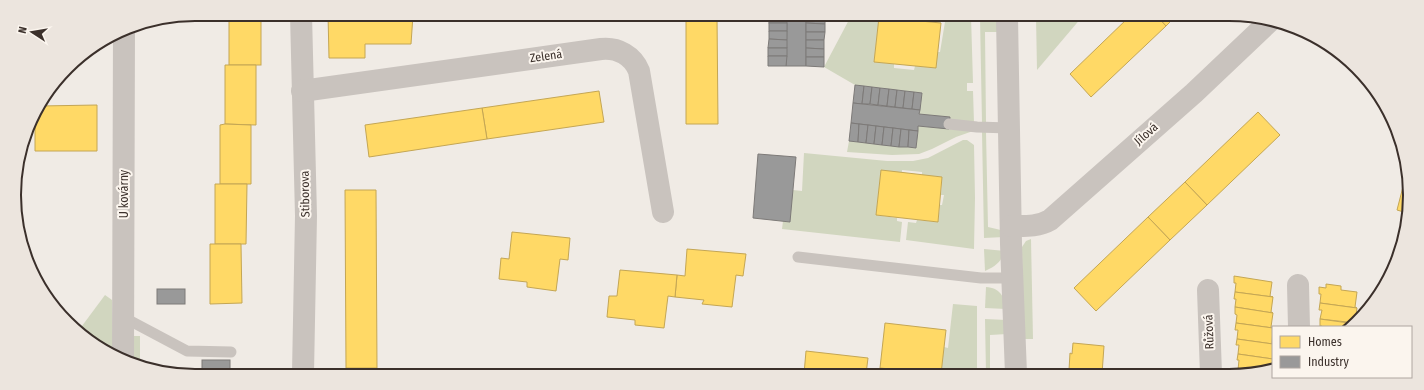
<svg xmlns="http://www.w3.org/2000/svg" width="1424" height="390" viewBox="0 0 1424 390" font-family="'Fira Sans Condensed',sans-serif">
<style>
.green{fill:#d1d6bf}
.homes{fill:#ffd966;stroke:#c4a654}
.industry{fill:#999;stroke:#7d7a78}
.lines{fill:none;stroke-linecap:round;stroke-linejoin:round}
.service{stroke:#c9c3be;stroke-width:11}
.minor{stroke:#c9c3be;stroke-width:22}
.labels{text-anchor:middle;stroke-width:4;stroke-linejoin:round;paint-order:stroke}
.street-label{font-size:12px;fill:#3b302b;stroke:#fbf5ee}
.rim{fill:none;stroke:#3b302b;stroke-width:2}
</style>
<rect width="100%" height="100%" fill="#f0ebe5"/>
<g class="green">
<path d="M851 16H900V19L879 17 874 62 894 64V68L914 70 915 66 936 68 937 52H940L946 16H971L973 83H967V91H973L974 123 949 120V117L919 114 922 93 855 85 824 67Z"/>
<path d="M941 16V23L920 21V18L910 17Z"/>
<path d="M980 17H999V32H985L986 123H982Z"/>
<path d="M1036 17H1082L1037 70Z"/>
<path d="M918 126 973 131 956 137 932 149 919 154 892 155 847 152 849 141 916 148Z"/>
<path d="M982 132H986L988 227 1005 231 1004 237 984 238Z"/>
<path d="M963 140H967L974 145 975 198 974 249 906 240 908 222 916 223 917 220 938 222 940 205H942L944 195H941L942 177 922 175V172L902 170V173L881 171 876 215 897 218V221L902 222 900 242 782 229 783 221 793 190 802 191 804 153 887 161H913L928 158Z"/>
<path d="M1031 239 1033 339H1023L1022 247 1026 241Z"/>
<path d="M984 249 1005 251C1001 262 996 266 985 271Z"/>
<path d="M986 287C1000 288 1004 296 1006 309L985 308Z"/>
<path d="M105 295 112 300 113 355 104 352 79 330Z"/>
<path d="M953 304 977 306V374H941L944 347 948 348Z"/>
<path d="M985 319 1007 320V334L990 335V374H986Z"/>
<path d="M134 336H140V365L134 363Z"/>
<path d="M880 368 931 374H881Z"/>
</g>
<g class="homes">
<rect x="229" y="14" width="32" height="51"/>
<path d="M328 14 413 15 411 44H365V58H329Z"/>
<path d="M686 16H717L718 124H686Z"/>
<path d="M879 17 941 23 936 68 874 62Z"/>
<path d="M1129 17H1158L1166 26 1091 97 1070 74Z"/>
<path d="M1158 17H1175L1166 26Z"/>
<path d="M225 65H256V125L225 124Z"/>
<path d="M599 91 604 122 487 139 482 108Z"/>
<path d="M97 105V151H35V111L40 106Z"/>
<path d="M482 108 487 139 369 157 365 125Z"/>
<path d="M1258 112 1280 135 1207 205 1185 182Z"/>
<path d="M225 124 251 125V184H220V125Z"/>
<path d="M881 170 942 177 938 222 876 215Z"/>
<path d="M1405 179H1406L1407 213 1397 210Z"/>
<path d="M1185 182 1207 205 1170 240 1148 217Z"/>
<path d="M215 184H247L246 244H215Z"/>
<path d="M345 190H376L377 368H346Z"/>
<path d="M1148 217 1170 240 1096 311 1074 288Z"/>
<path d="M512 232 570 238 568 260 560 259 556 291 527 287V282L499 279 501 258 509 259Z"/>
<path d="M210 244H241L242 303 210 304Z"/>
<path d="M687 249 746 254 743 276 736 275 732 307 702 304 704 300 675 297 677 275 685 276Z"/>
<path d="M620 270 677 275 675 297 668 296 664 328 635 325V320L607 317 609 296H617Z"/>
<path d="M1234 276 1272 282 1270 296 1273 297 1235 292 1236 283H1234Z"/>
<path d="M1326 284 1341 286V290L1357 292 1355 307 1357 308 1320 303 1321 294H1319V287L1326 288Z"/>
<path d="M1235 292 1273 297 1271 312 1273 313 1235 307 1236 299H1234Z"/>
<path d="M1320 303 1357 308 1355 323H1356L1320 319 1322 310H1319Z"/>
<path d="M1235 307 1273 313 1271 327 1273 328 1236 323 1237 315 1235 314Z"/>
<path d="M1320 319 1356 324 1351 327H1322V326H1320Z"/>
<path d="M885 323 946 330 941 374 880 368Z"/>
<path d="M1236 323 1273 328 1272 343 1273 344 1237 339 1238 330H1235Z"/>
<path d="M1237 339 1273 344V359L1238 354 1239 345H1236Z"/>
<path d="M1073 343 1104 346 1102 374H1063V370H1069L1070 353 1072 354Z"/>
<path d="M806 351 868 358 866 374H804Z"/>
<path d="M1238 354 1273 359V368L1258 373 1238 370 1239 360H1237Z"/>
<path d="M1238 370 1258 373 1252 374H1238Z"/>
</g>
<g class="industry">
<rect x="769" y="16" width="18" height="7"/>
<path d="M787 16H806V66H786Z"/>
<path d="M806 16H825V24L806 23Z"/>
<rect x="769" y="23" width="18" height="8"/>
<path d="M806 23 825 24V32H806Z"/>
<path d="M769 31H787V40L769 39Z"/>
<path d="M806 32H825L824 40H806Z"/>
<path d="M769 39 787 40V48H768Z"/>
<path d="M806 40H824V49L806 48Z"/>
<rect x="768" y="48" width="19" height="8"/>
<path d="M806 48 824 49V57H806Z"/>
<path d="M768 56H787L786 66H768Z"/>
<path d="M806 57H824V67L806 66Z"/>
<path d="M855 85 864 86 862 104 853 103Z"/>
<path d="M864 86 872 87 870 104H862Z"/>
<path d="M872 87 880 88 878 105 870 104Z"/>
<path d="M880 88 889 89 887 106 878 105Z"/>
<path d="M889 89 897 90 895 107 887 106Z"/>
<path d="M897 90 905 91 903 108 895 107Z"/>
<path d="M905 91 914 92 912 109 903 108Z"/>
<path d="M914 92 922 93 920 110 912 109Z"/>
<path d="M853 103 920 110 919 114 950 117 949 129 918 126V131L851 123Z"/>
<path d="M851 123 859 124 858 142 849 141Z"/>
<path d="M859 124 868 125 866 143 858 142Z"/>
<path d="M868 125 876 126 874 144 866 143Z"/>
<path d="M876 126 884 127 882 145 874 144Z"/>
<path d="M884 127 893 128 891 146 882 145Z"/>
<path d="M893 128 901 129 899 147 891 146Z"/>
<path d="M901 129 909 130 908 147H899Z"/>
<path d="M909 130 918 131 916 148 908 147Z"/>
<path d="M758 154 796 157 790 222 753 218Z"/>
<rect x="157" y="289" width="28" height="15"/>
<rect x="202" y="360" width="28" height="13"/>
</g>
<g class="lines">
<g class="service">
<path d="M949 124 977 127 1009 128"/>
<path d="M798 257 981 278H1013"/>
<path d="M123 317 187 351 231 352"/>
</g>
<g class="minor">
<path d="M301 14 306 216 303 373"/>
<path d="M1007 17 1011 244 1016 374"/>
<path d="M302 91 601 49C618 47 633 56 639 71L663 212"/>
<path d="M1011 226C1025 226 1038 227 1050 220L1194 93 1271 20"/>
<path d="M1298 285 1299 327"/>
<path d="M1208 290 1211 374"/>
<path d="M123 359 124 29"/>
</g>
</g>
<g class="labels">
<g class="street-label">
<text transform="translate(546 56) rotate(-8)" y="4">Zelená</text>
<text transform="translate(1146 134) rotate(-41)" y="4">Jílová</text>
<text transform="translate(124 194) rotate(-90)" y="4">U kovárny</text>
<text transform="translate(305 194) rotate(-91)" y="4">Stiborova</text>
<text transform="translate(1209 332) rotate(-92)" y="4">Růžová</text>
</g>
</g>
<path d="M0 0H1424V390H0ZM195 21H1229A174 174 0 0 1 1403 195V195A174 174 0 0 1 1229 369H195A174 174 0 0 1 21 195V195A174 174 0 0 1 195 21Z" fill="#ece5de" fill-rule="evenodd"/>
<path class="rim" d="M195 21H1229A174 174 0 0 1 1403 195V195A174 174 0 0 1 1229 369H195A174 174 0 0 1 21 195V195A174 174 0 0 1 195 21Z"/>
<rect x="1272" y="326" width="140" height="52" fill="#fbf5ee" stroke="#aea6a0"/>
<rect x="1280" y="336" width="20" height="12" fill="#ffd966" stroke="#aea6a0"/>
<text x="1308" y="346" font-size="12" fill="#3b302b">Homes</text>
<rect x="1280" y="356" width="20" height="12" fill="#999999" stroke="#aea6a0"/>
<text x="1308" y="366" font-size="12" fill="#3b302b">Industry</text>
<g transform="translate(32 32) rotate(282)" stroke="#fbf5ee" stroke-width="3" paint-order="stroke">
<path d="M0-3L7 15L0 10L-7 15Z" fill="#3b302b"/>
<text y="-6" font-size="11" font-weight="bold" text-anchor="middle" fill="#3b302b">N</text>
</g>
</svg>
